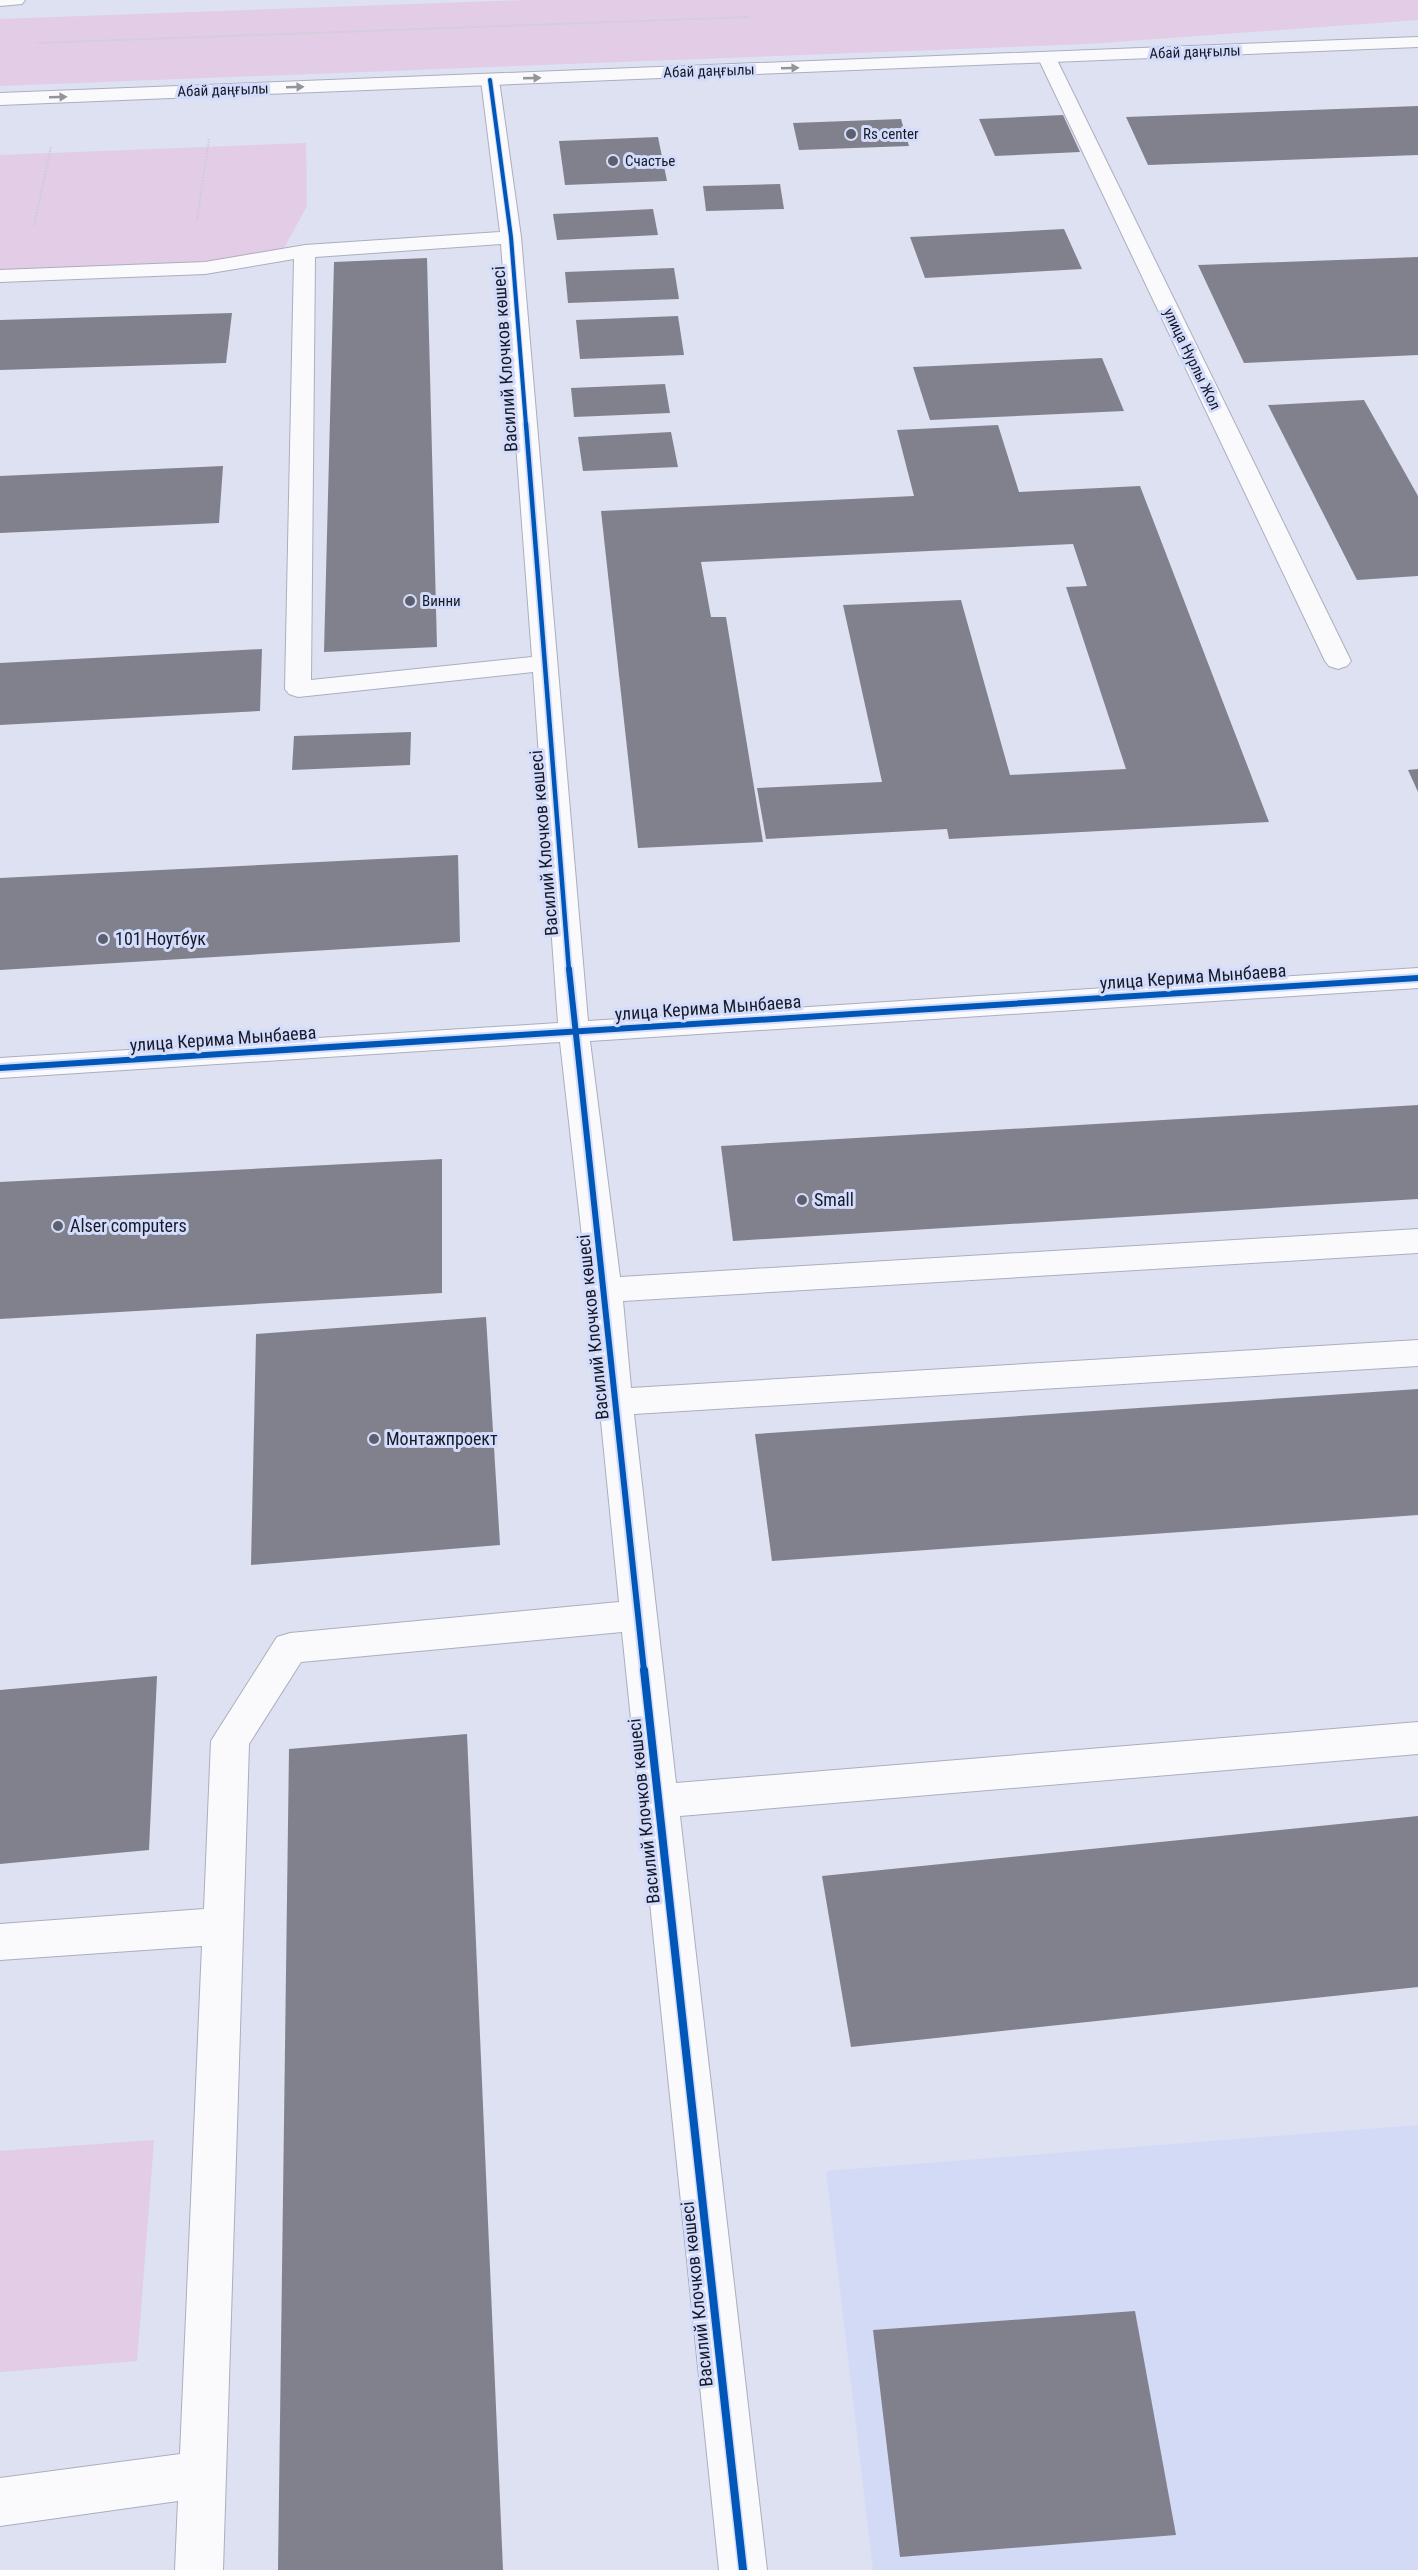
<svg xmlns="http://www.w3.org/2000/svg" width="1418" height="2570" viewBox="0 0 1418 2570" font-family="'Roboto Condensed',sans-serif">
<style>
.built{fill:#d3daf5}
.green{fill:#e2cce6}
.building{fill:#81818e}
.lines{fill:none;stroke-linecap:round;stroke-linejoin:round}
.minor-casing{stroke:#abaebd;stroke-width:2}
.major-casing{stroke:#abaebd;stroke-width:2}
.path{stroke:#cccdd2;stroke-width:2;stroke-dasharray:1.5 1.5;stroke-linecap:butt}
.minor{fill:#fafafd;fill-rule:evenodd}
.major{fill:#fafafd;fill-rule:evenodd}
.cycleway-far3-casing{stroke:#d4dcfb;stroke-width:6}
.cycleway-far2-casing{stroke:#d4dcfb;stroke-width:8}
.cycleway-far1-casing{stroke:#d4dcfb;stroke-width:10}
.cycleway-casing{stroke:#d4dcfb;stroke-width:11}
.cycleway-far3{stroke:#0057b8;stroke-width:4}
.cycleway-far2{stroke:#0057b8;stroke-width:4.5}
.cycleway-far1{stroke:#0057b8;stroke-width:6}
.cycleway{stroke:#0057b8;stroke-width:8}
.oneway{fill:#93959c}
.poi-dot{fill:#5c5f6d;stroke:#d4dcfb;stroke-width:2}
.labels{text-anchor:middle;stroke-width:6;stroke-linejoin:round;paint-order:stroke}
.far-street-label{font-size:15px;fill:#161926;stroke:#d4dcfb}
.far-poi-label{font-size:15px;fill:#161926;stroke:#d4dcfb;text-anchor:start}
.street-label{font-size:18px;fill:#161926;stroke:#d4dcfb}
.poi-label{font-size:18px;fill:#161926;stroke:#d4dcfb;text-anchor:start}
</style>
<rect width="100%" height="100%" fill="#dde1f2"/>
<path class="built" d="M1418 2125V2570H873L826 2171Z"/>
<g class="green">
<path d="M527 0H1418V20L1087 44 0 86V19Z"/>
<path d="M306 143 307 206 284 248 205 268 0 276V155Z"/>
<path d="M154 2140 137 2361 0 2372V2151Z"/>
</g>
<g class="building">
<path d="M1418 106V155L1148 165 1126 117Z"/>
<path d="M1063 115 1080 152 995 156 979 119Z"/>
<path d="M901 119 909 146 799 150 793 123Z"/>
<path d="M658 137 667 181 565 185 559 141Z"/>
<path d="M780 184 784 209 706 211 703 186Z"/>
<path d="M653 209 658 235 557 240 553 214Z"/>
<path d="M1064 229 1082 269 925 278 910 237Z"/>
<path d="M1418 257V355L1244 363 1198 265Z"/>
<path d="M427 258 437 647 324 652 334 262Z"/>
<path d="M674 268 679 299 568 303 565 272Z"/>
<path d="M232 313 226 363 0 370V320Z"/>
<path d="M678 316 684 355 580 359 576 320Z"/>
<path d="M1102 358 1124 411 930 420 913 367Z"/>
<path d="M665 384 670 413 574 417 571 388Z"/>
<path d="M1364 400 1418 496V576L1357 580 1268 405Z"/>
<path d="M998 425 1019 492 1140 486 1269 822 949 839 947 829 766 839 757 788 882 782 843 605 961 600 1010 775 1126 769 1066 587 1087 586 1073 544 701 562 711 617H726L763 842 638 848 601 511 914 496 897 430Z"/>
<path d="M671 432 678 467 583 471 578 437Z"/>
<path d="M223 466 219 523 0 533V476Z"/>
<path d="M262 649 260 711 0 725V663Z"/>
<path d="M411 732 410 765 292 770 294 736Z"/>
<path d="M1418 769V792L1408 770Z"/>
<path d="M458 855 460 942 0 970V878Z"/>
<path d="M1418 1105V1199L733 1241 721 1146Z"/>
<path d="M442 1159V1293L0 1319V1182Z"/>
<path d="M486 1317 500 1545 251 1565 256 1334Z"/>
<path d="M1418 1389V1515L772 1561 755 1434Z"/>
<path d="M157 1676 149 1850 0 1864V1690Z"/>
<path d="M467 1734 503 2570H278L289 1749Z"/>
<path d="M1418 1816V1987L851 2047 822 1876Z"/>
<path d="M1135 2311 1176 2535 900 2557 873 2330Z"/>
</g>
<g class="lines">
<g class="minor-casing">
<g id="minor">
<path d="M1047 52 1056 58 1351 661 1347 666 1338 669 1329 666 1325 661 1038 58Z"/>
<path d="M490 74 499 80 521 237 588 1021 1418 968V988L590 1041 620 1277 1418 1229V1253L623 1301 631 1388 1418 1340V1366L634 1414 676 1783 1418 1722V1754L680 1816 767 2570H719L622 1632 301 1662 249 1744 223 2570H175L178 2501 0 2526V2478L180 2454 202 1946 0 1960V1924L204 1909 211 1741 277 1637 290 1633 619 1602 588 1290 560 1042 0 1078V1058L558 1023 533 672 298 697 289 694 285 689 294 259 205 274 0 282V270L205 262 305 245 500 232 481 80ZM501 244 532 657 311 680 315 257Z"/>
</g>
</g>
<g class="major-casing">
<g id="major">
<path d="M0 0H25L22 4 0 6Z"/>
<path d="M1418 37V47L0 105V93Z"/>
</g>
</g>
<g class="path">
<path d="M37 43 749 17"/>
<path d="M197 220 209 139"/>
<path d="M34 225 51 147"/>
</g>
<use href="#minor" class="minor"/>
<use href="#major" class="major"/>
<g class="cycleway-far3-casing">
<path id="cycleway-far3" d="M490 80 511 237 526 425"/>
</g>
<g class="cycleway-far2-casing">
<path id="cycleway-far2" d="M526 424 569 971"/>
</g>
<g class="cycleway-far1-casing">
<g id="cycleway-far1">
<path d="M569 969 644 1671"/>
<path d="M0 1068 1418 978"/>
</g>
</g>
<g class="cycleway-casing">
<path id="cycleway" d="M644 1670 743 2570"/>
</g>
<use href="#cycleway-far3" class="cycleway-far3"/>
<use href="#cycleway-far2" class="cycleway-far2"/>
<use href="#cycleway-far1" class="cycleway-far1"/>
<use href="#cycleway" class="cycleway"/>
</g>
<defs><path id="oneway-solid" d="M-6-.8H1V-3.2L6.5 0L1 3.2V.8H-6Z" transform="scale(1.5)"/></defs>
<g class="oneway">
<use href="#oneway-solid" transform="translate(790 68) rotate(-2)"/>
<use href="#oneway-solid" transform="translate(532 78) rotate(-2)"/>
<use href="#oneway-solid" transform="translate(295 87) rotate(-2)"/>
<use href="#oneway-solid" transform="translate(58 97) rotate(-2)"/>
</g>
<g class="poi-dot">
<circle cx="851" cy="134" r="6"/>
<circle cx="613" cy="161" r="6"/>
<circle cx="410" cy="601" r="6"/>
<circle cx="103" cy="939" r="6"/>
<circle cx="802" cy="1200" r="6"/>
<circle cx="58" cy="1226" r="6"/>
<circle cx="374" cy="1439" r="6"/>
</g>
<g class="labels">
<g class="far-street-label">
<text transform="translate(1195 52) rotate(-2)" y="5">Абай даңғылы</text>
<text transform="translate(709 71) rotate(-2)" y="5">Абай даңғылы</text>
<text transform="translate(223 90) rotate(-2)" y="5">Абай даңғылы</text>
<text transform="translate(1192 359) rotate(64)" y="5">улица Нурлы Жол</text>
</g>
<g class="far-poi-label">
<text x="863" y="139">Rs center</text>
<text x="625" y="166">Счастье</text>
<text x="422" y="606">Винни</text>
</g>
<g class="street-label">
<text transform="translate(505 359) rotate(-94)" y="6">Василий Клочков көшесі</text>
<text transform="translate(544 843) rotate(-95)" y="6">Василий Клочков көшесі</text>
<text transform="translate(1193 977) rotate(-4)" y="6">улица Керима Мынбаева</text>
<text transform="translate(708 1008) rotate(-4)" y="6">улица Керима Мынбаева</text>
<text transform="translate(223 1039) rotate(-4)" y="6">улица Керима Мынбаева</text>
<text transform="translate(593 1327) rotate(-96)" y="6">Василий Клочков көшесі</text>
<text transform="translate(644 1811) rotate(-96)" y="6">Василий Клочков көшесі</text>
<text transform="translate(697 2294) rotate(-96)" y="6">Василий Клочков көшесі</text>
</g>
<g class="poi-label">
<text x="115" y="945">101 Ноутбук</text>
<text x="814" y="1206">Small</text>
<text x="70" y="1232">Alser computers</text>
<text x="386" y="1445">Монтажпроект</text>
</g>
</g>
</svg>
